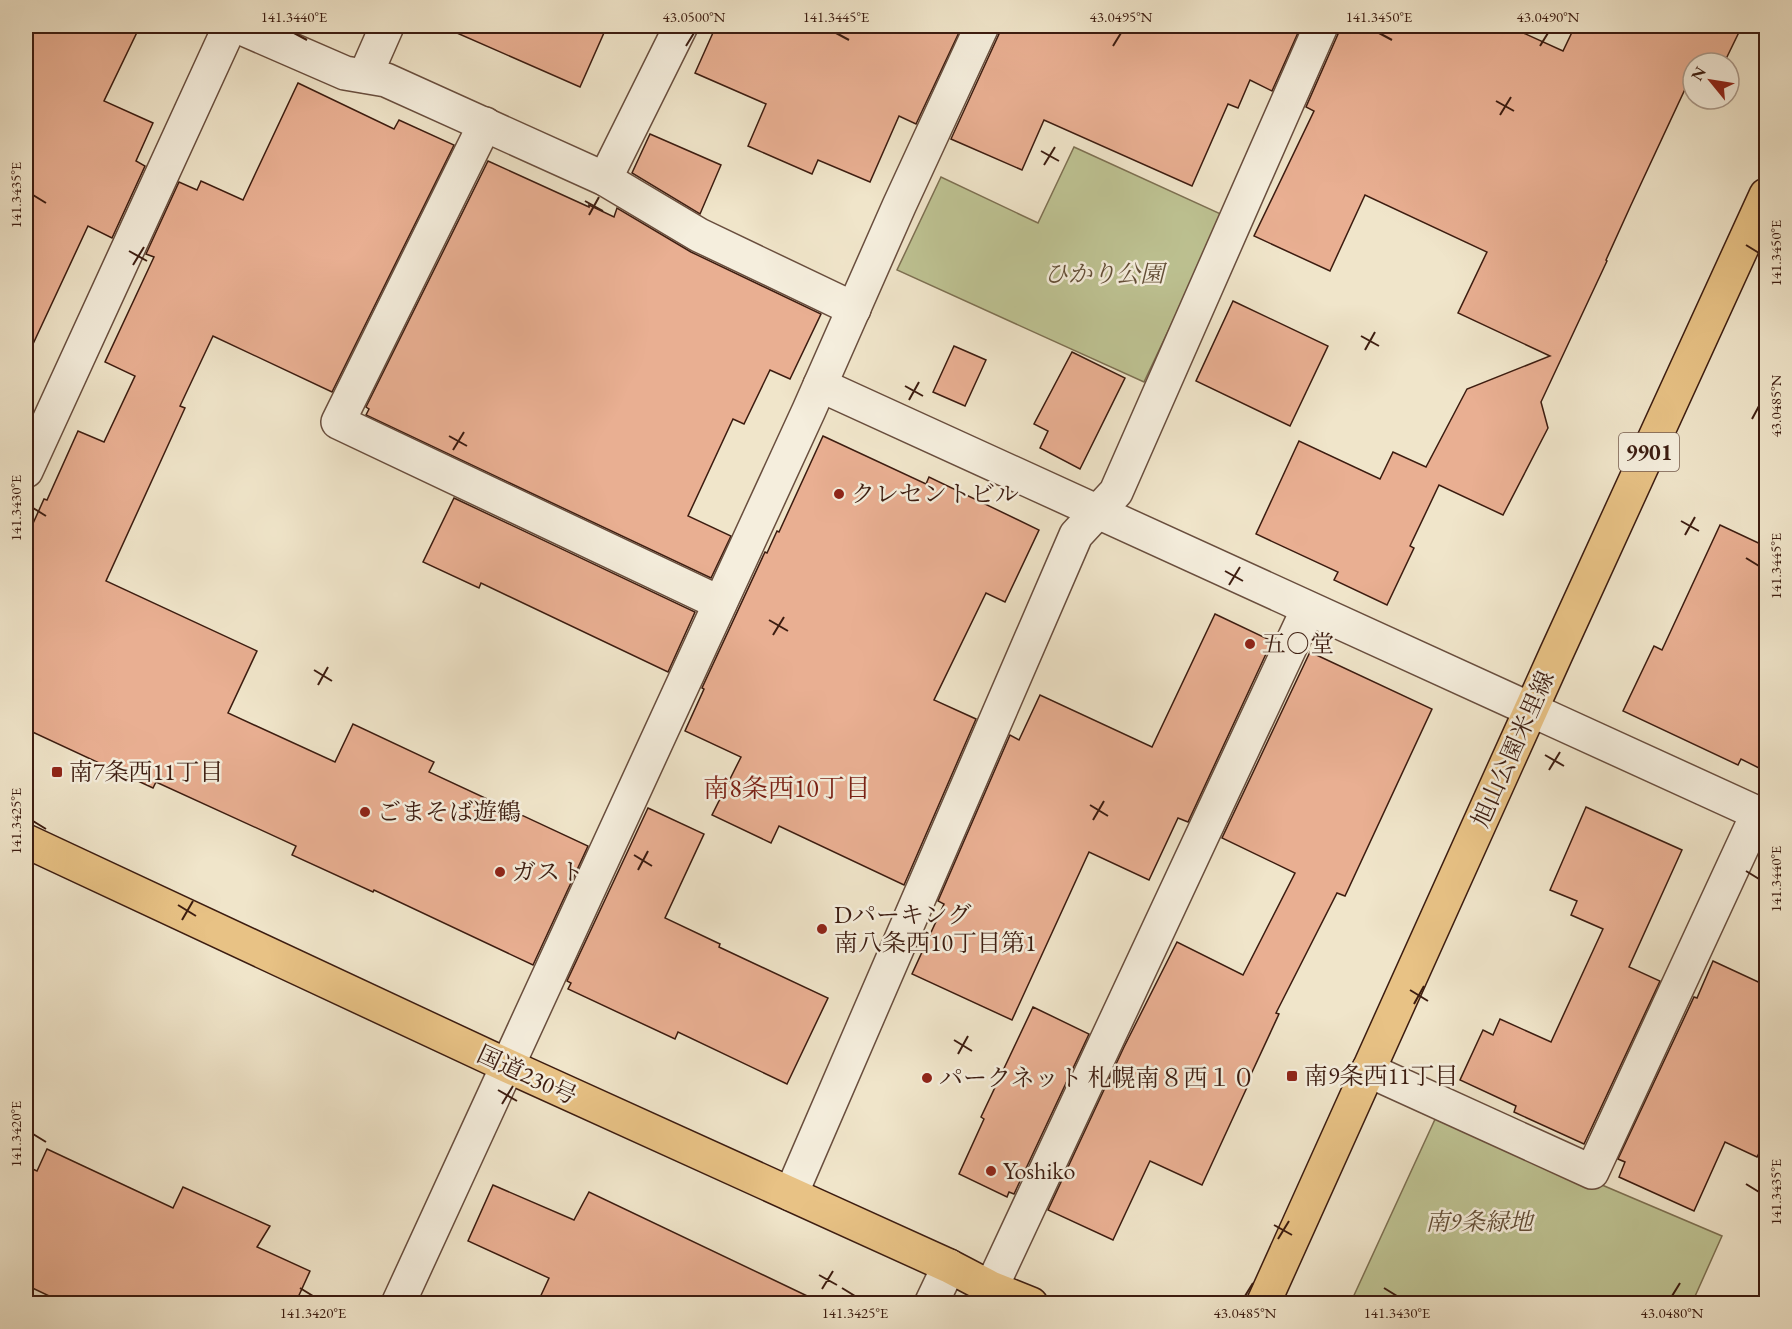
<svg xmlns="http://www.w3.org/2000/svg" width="1792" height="1329" viewBox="0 0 1792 1329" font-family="'EB Garamond','Noto Serif JP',serif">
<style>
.green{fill:#bec393;stroke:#7d7052;stroke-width:1.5}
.building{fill:#e9af92;stroke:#3c1c10;stroke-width:1.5}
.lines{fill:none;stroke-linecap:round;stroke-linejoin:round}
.minor-casing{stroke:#694e3e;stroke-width:36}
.major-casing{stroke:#3c1c10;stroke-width:36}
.highway-casing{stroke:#3c1c10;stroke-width:36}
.minor{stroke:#f5eedd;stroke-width:33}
.major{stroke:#e8c285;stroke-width:33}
.highway{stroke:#e8c285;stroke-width:33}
.ticks{fill:none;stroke:#3c1c10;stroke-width:2}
.poi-dot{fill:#8f2418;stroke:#f5eedd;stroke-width:2}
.labels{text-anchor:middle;stroke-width:5;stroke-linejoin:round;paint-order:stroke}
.shield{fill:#f5eedd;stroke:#745b4e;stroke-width:1.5}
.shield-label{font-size:22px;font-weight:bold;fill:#3c1c10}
.park-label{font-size:24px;font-style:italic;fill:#634e37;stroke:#f5eedd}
.poi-label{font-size:24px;fill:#3c1c10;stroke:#f5eedd;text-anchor:start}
.street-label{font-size:24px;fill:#3c1c10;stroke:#f5eedd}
.neighbourhood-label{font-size:26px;fill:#7a1f14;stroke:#f5eedd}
.neatline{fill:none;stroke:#3c1c10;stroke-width:2}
.ticks-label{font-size:15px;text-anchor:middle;fill:#3c1c10}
</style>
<rect width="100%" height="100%" fill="#f0e5ca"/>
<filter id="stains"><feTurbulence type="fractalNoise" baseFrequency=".00333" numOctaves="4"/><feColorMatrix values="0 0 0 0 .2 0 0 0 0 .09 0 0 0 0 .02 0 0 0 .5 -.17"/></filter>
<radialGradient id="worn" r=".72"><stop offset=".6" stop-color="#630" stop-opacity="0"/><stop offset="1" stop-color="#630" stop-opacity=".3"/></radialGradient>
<g class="green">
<path d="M1074 147 1223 215 1144 382 897 270 941 177 1038 223Z"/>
<path d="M1437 1115 1722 1236 1692 1303 1350 1304Z"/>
</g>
<g class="building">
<path d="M26 26H140L104 101 153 123 136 161 145 166 112 238 88 226 26 359Z"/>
<path d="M441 26H607L580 87Z"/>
<path d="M716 26H962L916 124 899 116 870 182 818 160 812 174 748 146 766 104 695 73Z"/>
<path d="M1001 26H1301L1272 91 1250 80 1238 108 1228 104 1192 186 1044 120 1022 170 951 139 999 34Z"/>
<path d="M1339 26H1508L1563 51 1575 26H1742L1724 63H1693V72L1631 205 1606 260 1607 261 1541 402 1548 428 1503 515 1439 485 1410 546 1414 548 1387 605 1334 580 1338 572 1256 534 1299 441 1380 479 1393 452 1426 467 1467 389 1550 356 1458 313 1487 252 1365 195 1330 271 1254 236 1314 111 1306 107 1338 34Z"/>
<path d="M298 83 394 129 399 120 454 145 332 392 213 336 180 406 185 408 106 581 257 651 228 713 335 762 353 724 434 762 429 772 588 846 533 965 374 890 373 892 292 855 296 846 156 782 153 788 26 729V539L44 499 47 500 78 431 104 442 135 376 105 362 154 257 146 254 179 182 197 190 201 181 243 200Z"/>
<path d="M650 134 721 165 700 214 632 173Z"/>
<path d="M488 161 589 207V205L614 217 617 208 691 252 821 314 790 379 770 370 744 424 733 419 688 516 731 536 711 578 366 415 369 409 366 407Z"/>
<path d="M1233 301 1328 346 1290 426 1196 381Z"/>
<path d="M954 346 986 360 965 406 933 392Z"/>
<path d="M1072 352 1125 378 1080 469 1040 448 1048 431 1034 424Z"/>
<path d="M823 436 926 484 929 477 1039 530 1005 602 986 593 934 700 976 719 904 885 779 826 771 843 712 815 741 757 685 731 704 689 702 688 765 552 767 553 777 531 779 532Z"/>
<path d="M454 498 695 612 668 672 481 583 479 588 423 562Z"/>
<path d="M1720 525 1767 547V772L1741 759 1738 765 1623 711 1654 646 1662 650Z"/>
<path d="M1215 614 1272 641 1188 822 1178 818 1149 880 1089 852 1012 1020 912 974 944 904 938 901 1010 735 1019 740 1040 695 1152 747Z"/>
<path d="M1310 652 1432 709 1345 896 1337 893 1276 1013 1279 1014 1247 1083H1249L1202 1185 1150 1161 1113 1240 1048 1210 1124 1047 1177 942 1243 975 1295 873 1222 838Z"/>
<path d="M1586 807 1682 850 1629 967 1660 981 1584 1144 1514 1112 1516 1106 1460 1080 1483 1030 1493 1035 1500 1019 1551 1042 1603 929 1571 915 1577 901 1550 890Z"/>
<path d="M648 808 704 834 665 918 720 944 719 947 828 998 787 1084 678 1032 675 1039 568 989 571 983 567 981Z"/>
<path d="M1713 961 1767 986V1137L1757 1157 1725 1142 1694 1211 1619 1177 1625 1162 1618 1159 1694 997 1697 998Z"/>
<path d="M1033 1007 1089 1034 1014 1194 1009 1192 1007 1197 959 1174 984 1119 981 1117Z"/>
<path d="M47 1149 173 1208 183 1187 270 1226 257 1247 310 1271 295 1304H66L26 1285V1166L37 1171Z"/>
<path d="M493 1185 574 1220 589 1192 824 1304H537L549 1278 468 1241Z"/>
</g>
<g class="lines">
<g class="minor-casing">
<g id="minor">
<path d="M237 26 345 73 386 80 605 179 699 235 854 309"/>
<path d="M365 76 387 26"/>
<path d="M485 124 338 422 720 603"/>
<path d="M605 179 681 26"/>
<path d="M820 385 1766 817"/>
<path d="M26 471 230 26"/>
<path d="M1368 1070 1592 1172 1758 813"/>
<path d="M791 1194 1076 535 1116 492 1321 26"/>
<path d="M991 1288 1308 609"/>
<path d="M398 1304 809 410 899 206 982 26"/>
<path d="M931 1304 949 1266"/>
</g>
</g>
<g class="major-casing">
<path id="major" d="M1263 1304 1556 654 1766 195"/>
</g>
<g class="highway-casing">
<path id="highway" d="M26 841 508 1066 949 1266 991 1288 1031 1304"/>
</g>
<use href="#minor" class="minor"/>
<use href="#major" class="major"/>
<use href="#highway" class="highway"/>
</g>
<path class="ticks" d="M294 33 307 40M836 33 849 40M1379 33 1392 40M686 46 694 33M1113 46 1121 33M1540 46 1548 33M1496 101 1514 111M1500 115 1511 97M1041 151 1059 161M1044 165 1055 147M33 195 46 203M585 201 603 211M589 215 599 197M1746 245 1759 253M129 251 147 261M133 265 144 247M1361 336 1379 346M1365 350 1375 332M905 386 923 396M909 400 919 382M1752 419 1759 406M449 436 467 446M453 450 464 432M33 508 46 516M1681 521 1699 531M1685 535 1695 517M1746 558 1759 566M1225 571 1243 581M1229 585 1240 567M769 620 788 631M773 635 784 617M314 670 332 681M318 685 328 667M1545 755 1564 766M1549 770 1560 752M1090 805 1108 816M1093 820 1104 801M33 821 46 829M634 855 652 866M638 870 648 851M1746 871 1759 879M178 905 196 916M182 920 193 901M1410 990 1428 1001M1414 1004 1424 986M954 1040 972 1051M958 1054 968 1036M498 1090 517 1101M502 1104 513 1086M33 1134 46 1142M1746 1184 1759 1192M1274 1225 1292 1235M1278 1239 1289 1221M819 1275 837 1285M300 1288 313 1296M842 1288 855 1296M1384 1288 1397 1296M822 1289 833 1271M1245 1296 1253 1283M1672 1296 1680 1283"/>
<g class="poi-dot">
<circle cx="839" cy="494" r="6"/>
<circle cx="1250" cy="644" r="6"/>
<rect x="51" y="766" width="12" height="12" rx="3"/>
<circle cx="365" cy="812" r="6"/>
<circle cx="500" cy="872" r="6"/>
<circle cx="822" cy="929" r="6"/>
<rect x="1286" y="1070" width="12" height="12" rx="3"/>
<circle cx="927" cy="1078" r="6"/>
<circle cx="991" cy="1171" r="6"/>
</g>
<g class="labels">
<rect class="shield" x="1619" y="433" width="60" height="38" rx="4.5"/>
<g class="shield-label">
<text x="1649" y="460">9901</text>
</g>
<g class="park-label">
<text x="1104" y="282">ひかり公園</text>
<text x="1479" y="1230">南9条緑地</text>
</g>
<g class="poi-label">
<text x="851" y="502">クレセントビル</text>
<text x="1262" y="652">五○堂</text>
<text x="69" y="780">南7条西11丁目</text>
<text x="377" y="820">ごまそば遊鶴</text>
<text x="512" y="880">ガスト</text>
<text x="834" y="923">Dパーキング<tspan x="834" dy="28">南八条西10丁目第1</tspan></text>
<text x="1304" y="1084">南9条西11丁目</text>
<text x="939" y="1086">パークネット 札幌南８西１０</text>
<text x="1003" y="1179">Yoshiko</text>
</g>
<g class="street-label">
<text transform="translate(1513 749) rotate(-66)" y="8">旭山公園米里線</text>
<text transform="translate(527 1075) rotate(25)" y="8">国道230号</text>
</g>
<g class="neighbourhood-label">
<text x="787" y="797">南8条西10丁目</text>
</g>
</g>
<rect width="1792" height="1329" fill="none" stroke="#f0e5ca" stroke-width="66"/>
<g transform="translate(1711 81) rotate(300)"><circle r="28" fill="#f5eedd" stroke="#ab9a8b" stroke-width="1.5"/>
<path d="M0-4.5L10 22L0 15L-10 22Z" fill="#8f2418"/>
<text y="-9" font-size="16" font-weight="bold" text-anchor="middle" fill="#3c1c10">N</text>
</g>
<rect x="33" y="33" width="1726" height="1263" class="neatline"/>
<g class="ticks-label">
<text x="294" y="22">141.3440°E</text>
<text x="694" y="22">43.0500°N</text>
<text x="836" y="22">141.3445°E</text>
<text x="1121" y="22">43.0495°N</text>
<text x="1379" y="22">141.3450°E</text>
<text x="1548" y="22">43.0490°N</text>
<text transform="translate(16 195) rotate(-90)" y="5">141.3435°E</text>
<text transform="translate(1776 253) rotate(-90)" y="5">141.3450°E</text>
<text transform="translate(1776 406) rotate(-90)" y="5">43.0485°N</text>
<text transform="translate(16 508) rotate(-90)" y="5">141.3430°E</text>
<text transform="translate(1776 566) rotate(-90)" y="5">141.3445°E</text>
<text transform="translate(16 821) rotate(-90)" y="5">141.3425°E</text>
<text transform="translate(1776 879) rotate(-90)" y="5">141.3440°E</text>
<text transform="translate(16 1134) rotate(-90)" y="5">141.3420°E</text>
<text transform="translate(1776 1192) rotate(-90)" y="5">141.3435°E</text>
<text x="313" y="1318">141.3420°E</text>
<text x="855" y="1318">141.3425°E</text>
<text x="1245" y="1318">43.0485°N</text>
<text x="1397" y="1318">141.3430°E</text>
<text x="1672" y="1318">43.0480°N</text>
</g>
<rect width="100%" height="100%" filter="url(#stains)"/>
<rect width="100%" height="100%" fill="url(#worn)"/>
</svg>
